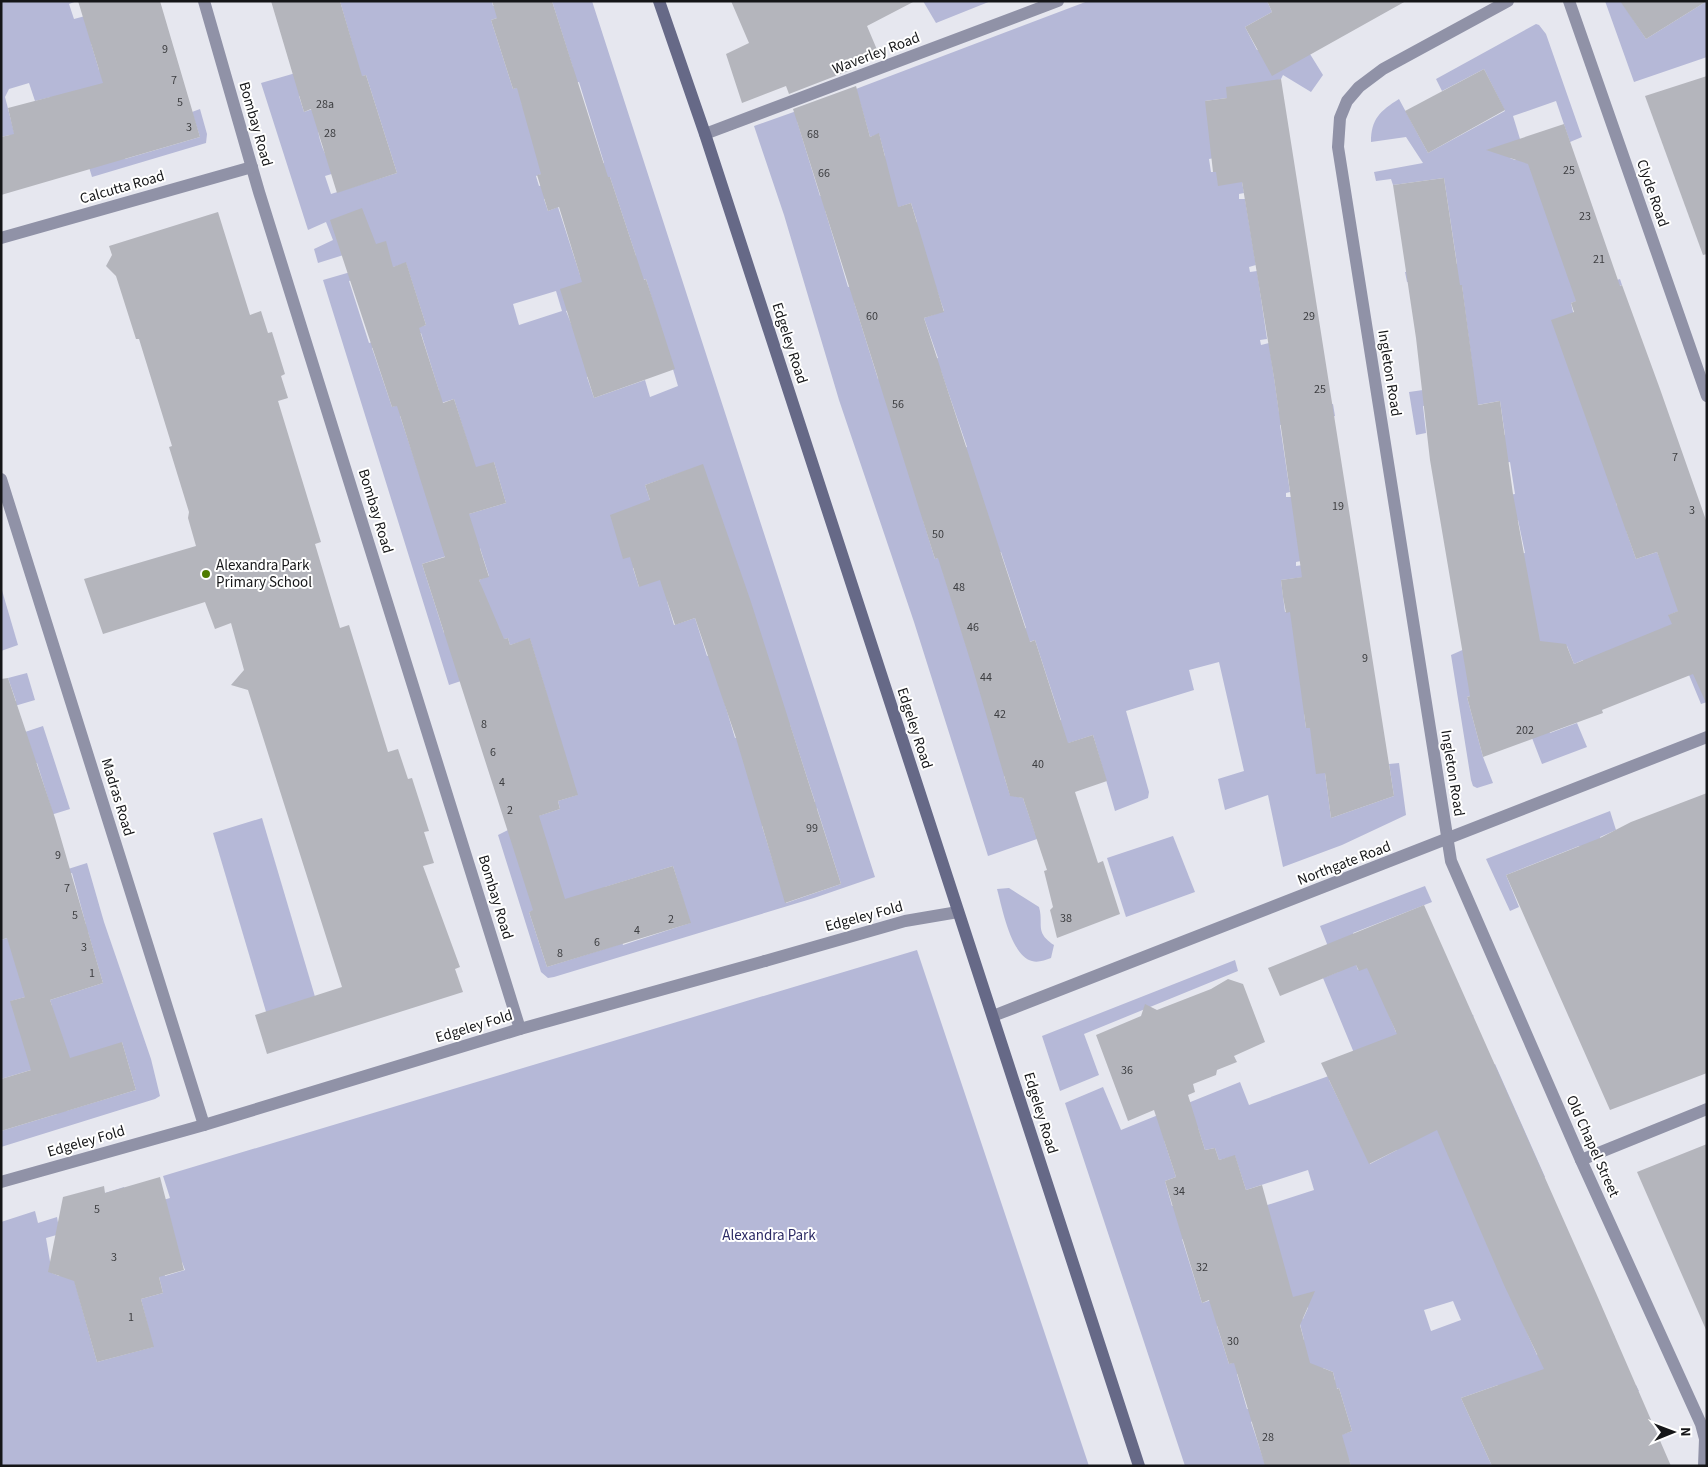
<svg xmlns="http://www.w3.org/2000/svg" width="1708" height="1467" viewBox="0 0 1708 1467" font-family="'Source Sans 3',sans-serif">
<style>
.green{fill:#b5b8d7;fill-rule:evenodd}
.building{fill:#b4b5bc}
.lines{fill:none;stroke-linecap:round;stroke-linejoin:round}
.pedestrian{stroke:#9092a7;stroke-width:12}
.minor{stroke:#9092a7;stroke-width:12}
.secondary{stroke:#666987;stroke-width:12}
.poi-dot{fill:#4e7b00;stroke:#fff;stroke-width:2}
.labels{text-anchor:middle;stroke-width:4;stroke-linejoin:round;paint-order:stroke}
.number-label{font-size:12px;fill:#3d3e41}
.street-label{font-size:15px;fill:#151618;stroke:#fff}
.poi-label{font-size:15px;fill:#151618;stroke:#fff;text-anchor:start}
.park-label{font-size:15px;fill:#2b2a64;stroke:#fff}
</style>
<rect width="100%" height="100%" fill="#e6e7ef"/>
<g class="green">
<path d="M1 1H77L69 4 74 19 104 11 91 43 99 70 120 64 125 159 200 137 192 112 200 109 207 134 206 143 92 177 82 144 51 97 35 101 29 83 9 89 5 97 21 159 10 135 1 137Z"/>
<path d="M340 1H492L493 6 548 1 491 20 513 89 573 68 552 1H592L875 877 814 898 554 977 548 978 541 972 498 835 532 818 560 809 558 801 577 795 530 639 510 645 508 638 452 655 461 681 449 685 323 280 354 271 385 242 318 263 314 249 333 240 326 222 308 230 261 83 313 68 354 50ZM366 75 397 173 331 194 325 176 338 172C321 154 315 131 318 107L304 112 299 96ZM579 82 604 163 539 186 536 176 546 172 521 101ZM610 177 636 256 580 275 558 207 548 211 544 199ZM406 263 426 325 369 343 349 281ZM646 279 678 386 650 397 645 380 594 398 587 377 592 375 566 311 574 308V305ZM556 291 562 311 519 325 513 304ZM421 333 439 391 392 407 372 348ZM454 399 472 457 419 473 400 416ZM494 462 506 503 435 524ZM703 465 650 500 645 485ZM480 548 489 576 479 580 491 618 444 633 422 564 468 549ZM665 556 639 587 633 568ZM685 595 735 647 707 656 695 618 674 625 667 601ZM712 661 788 719 735 738ZM790 725 815 802 762 821ZM817 808 841 884 786 903 762 826ZM673 866 690 923 623 945 605 887ZM567 900 617 945 547 967 529 912Z"/>
<path d="M923 1H991L936 23Z"/>
<path d="M1088 1H1267L1272 12 1245 27 1257 50 1310 54 1323 75 1311 92 1283 75 1281 79 1227 98 1205 101 1237 154 1209 159 1211 172H1216L1242 182 1244 193 1239 194V199H1245L1256 265 1249 267 1250 272 1257 271 1267 339 1260 340 1261 345 1269 343 1279 412 1333 404 1335 416 1280 425 1290 492 1286 493V497H1292L1301 561 1296 562V566L1303 565 1304 577 1281 580 1285 612 1309 609 1304 713 1306 728 1327 725 1325 773 1331 818 1394 796 1389 764 1399 763 1406 815 1342 845 1283 867 1268 795 1225 810 1218 779 1244 771 1219 662 1189 670 1194 690 1126 711 1149 792 1148 798 1115 811 1093 735 1011 762 1004 776 1010 795 1023 798 1035 833 1064 823 1066 829 988 856 914 622 839 400 784 215 754 126 819 103ZM859 99 870 137 879 134 885 156 881 174 820 196 797 121ZM911 203 917 222 882 276 848 287 825 210 893 209ZM932 276 944 311 924 318 938 358 878 379 854 302ZM941 371 967 447 908 467 913 381ZM923 520 994 535 935 559ZM1001 552 1026 628 967 648 943 572ZM1035 640 1061 720 1030 731 971 662Z"/>
<path d="M1605 1H1621L1646 39 1707 1V57L1634 82Z"/>
<path d="M1536 24 1539 25 1546 34 1582 137 1570 142 1556 101 1513 116 1520 139 1510 158 1515 160 1525 157 1617 280 1620 279 1622 285 1571 303 1617 506 1639 498 1626 530 1636 559 1657 552 1681 610 1669 615 1707 702 1701 704 1689 675 1599 703 1583 660 1574 664 1567 646 1530 681 1550 733 1577 723 1587 747 1542 764 1532 738 1477 693 1467 697 1483 757 1493 783 1477 788 1473 786 1471 780 1451 655 1467 648 1503 557 1525 553 1518 520 1499 524 1495 497 1515 494 1510 462 1489 466 1483 439 1505 435 1500 401 1477 405 1475 396 1423 406 1426 433 1416 435 1409 392 1423 390 1473 371 1462 286 1407 282 1405 272 1457 264 1444 178 1393 185 1391 179 1376 181 1374 172 1423 163 1406 137 1371 142C1371 119 1380 111 1399 99L1428 153 1505 111 1484 69 1442 91 1436 79Z"/>
<path d="M1 587 18 645 1 651Z"/>
<path d="M27 673 35 700 1 710V706L16 701 8 678Z"/>
<path d="M43 726 70 809 25 823 52 811 37 763 1 774 25 732Z"/>
<path d="M1610 811 1616 830 1600 837 1611 865 1579 846 1506 875 1519 907 1510 911 1486 859Z"/>
<path d="M262 818 316 1000 267 1015 213 833Z"/>
<path d="M1173 836 1195 892 1126 917 1107 858Z"/>
<path d="M87 863 104 922 151 1059 160 1096 155 1099 1 1147V1131L57 1114 44 1066 1 1079V940L29 931 60 933 86 925 72 873 18 889 43 877ZM88 932 103 983 50 1000 52 1006 16 1017 11 1001 25 997 61 940ZM122 1042 136 1090 66 1111Z"/>
<path d="M1425 886 1432 902 1353 933 1362 955 1354 959 1358 970 1369 967 1396 1032 1417 1023 1471 1014 1474 1016 1422 1038 1444 1086 1495 1064 1545 1177 1493 1199 1524 1326 1537 1355 1556 1346 1612 1332 1615 1337 1583 1407 1636 1385 1639 1391 1585 1413 1511 1411 1498 1385 1461 1398 1492 1466H1351L1349 1460 1333 1465 1319 1466H1185L1065 1103 1103 1087 1121 1130 1240 1082 1249 1105 1359 1065 1323 978 1338 972 1320 926ZM1360 1065 1397 1150 1370 1164 1329 1080ZM1198 1128 1205 1150 1215 1148 1219 1160 1235 1156 1246 1190 1308 1170 1314 1190 1227 1218 1176 1205 1172 1206 1165 1181 1176 1177 1164 1140ZM1182 1239 1261 1284 1202 1303ZM1304 1295 1308 1308 1303 1319 1299 1320 1304 1340 1229 1364 1217 1326ZM1453 1301 1461 1320 1431 1331 1424 1310ZM1305 1352 1311 1372 1323 1368 1333 1372 1335 1380 1329 1391 1339 1388 1352 1431 1264 1461 1251 1422 1254 1420 1251 1409H1247L1237 1374Z"/>
<path d="M1009 888 1039 907C1044 924 1034 932 1054 945L1051 958C1045 960 1038 963 1032 961 1011 956 1002 907 997 889Z"/>
<path d="M917 950 1089 1466H1V1222L35 1211 38 1223 57 1217 60 1234 46 1238 52 1273 59 1276 72 1272 97 1362 153 1347 141 1299 163 1293 158 1273 114 1229 105 1193 124 1187 136 1229 146 1205 170 1198 163 1176ZM160 1259 182 1262 185 1270 165 1276Z"/>
<path d="M1235 960 1238 971 1084 1034 1099 1075 1060 1091 1042 1036Z"/>
</g>
<g class="building">
<path d="M78 1H160L200 137 1 195V137L14 134 8 108 103 83Z"/>
<path d="M271 1H340L362 76 366 75 397 173 337 193 311 109 304 112Z"/>
<path d="M492 1H552L608 177H610L644 280 646 279 675 369 594 398 560 289 582 282 559 207 548 211 537 175 541 174 517 88 513 89 491 20 497 18Z"/>
<path d="M731 1H915L867 26 878 52 849 62 851 70 789 94 786 86 742 103 726 54 749 43Z"/>
<path d="M1267 1H1406L1272 76 1245 27 1272 12Z"/>
<path d="M1620 1H1707L1646 39Z"/>
<path d="M1484 69 1505 110 1428 153 1405 111Z"/>
<path d="M1707 76V254L1703 255 1645 96Z"/>
<path d="M1281 79 1394 796 1331 818 1325 773 1316 774 1310 728H1306L1290 612 1286 613 1283 597 1281 580 1302 577 1274 378 1242 182 1218 186 1216 172H1213L1205 101 1227 98 1226 87Z"/>
<path d="M856 86 870 137 879 133 898 207 911 203 944 312 924 318 1030 642 1035 640 1068 743 1093 735 1107 781 1075 792 1098 863 1103 861 1120 914 1057 938 1050 910 1053 907 1044 871 1047 870 1023 798 1010 796 972 666 938 558 935 559 793 109Z"/>
<path d="M1564 124 1620 286 1622 285 1660 389 1707 523V705L1693 674 1602 710 1603 713 1483 757 1467 697 1470 696 1430 460 1416 338 1393 185 1444 178 1460 285H1462L1478 405 1500 401 1513 494 1540 641 1566 644 1574 664 1672 624 1668 615 1678 611 1657 552 1636 559 1551 320 1574 312 1571 303 1576 301 1528 164 1486 150Z"/>
<path d="M362 208 376 244 386 241 393 267 406 262 426 325 419 328 443 403 454 399 476 467 494 462 506 503 469 514 489 577 479 580 504 639 508 638 510 645 530 638 578 795 558 801 560 809 539 816 565 899 673 866 691 923 547 967 529 912 533 910 422 564 445 557 397 406 392 407 330 220Z"/>
<path d="M218 212 250 315 261 311 268 333 272 332 285 374 281 376 288 398 278 401 321 542 315 544 340 628 349 625 388 752 398 749 408 779 412 778 429 831 424 832 434 863 423 866 460 967 455 969 463 992 267 1054 255 1015 342 987 248 690 231 685 244 670 231 623 215 629 205 602 103 634 84 579 196 546 188 518 189 512 169 447 172 446 139 339H136L116 276 106 266 112 255 109 246Z"/>
<path d="M703 464 750 599 841 884 785 903 736 738 695 618 675 625 660 580 639 587 630 557 623 559 610 515 650 500 645 485Z"/>
<path d="M8 678 55 818 103 983 50 1000 70 1058 122 1042 136 1090 1 1131V1079L31 1070 10 1001 25 997 7 938 1 940V679Z"/>
<path d="M1707 793V1073L1610 1110 1506 875 1600 838 1631 822Z"/>
<path d="M1424 905 1596 1293 1671 1466H1492L1461 1398 1544 1369 1504 1285 1437 1130 1369 1164 1321 1063 1397 1034 1367 968 1359 971 1356 965 1280 996 1268 968Z"/>
<path d="M1228 979 1243 984 1265 1042 1234 1056 1237 1062 1217 1070 1216 1075 1193 1084 1195 1092 1188 1095 1205 1150 1215 1148 1219 1160 1235 1155 1246 1190 1262 1185 1293 1297 1315 1291 1300 1325 1310 1363 1333 1372 1337 1389 1339 1388 1352 1431 1342 1435 1351 1466H1265L1234 1363 1229 1364 1209 1300 1202 1303 1165 1181 1176 1177 1154 1110 1128 1121 1096 1035 1141 1016 1145 1004 1157 1010 1211 989Z"/>
<path d="M1707 1144V1332L1637 1172Z"/>
<path d="M160 1177 184 1270 159 1277 163 1293 141 1299 154 1347 97 1362 74 1281 48 1272 63 1197 104 1186 105 1193Z"/>
</g>
<g class="lines">
<path class="pedestrian" d="M765 961 905 921 958 912"/>
<g class="minor">
<path d="M204 1 259 192 520 1029"/>
<path d="M1508 1 1383 69 1359 87 1347 101 1340 118 1338 147 1451 861 1581 1160 1701 1424 1705 1439 1704 1466"/>
<path d="M1569 1 1707 396"/>
<path d="M705 134 1058 1"/>
<path d="M1 238 252 167"/>
<path d="M1 479 204 1125"/>
<path d="M993 1016 1707 737"/>
<path d="M1581 1160 1707 1109"/>
<path d="M1 1182 204 1125 520 1029 765 961"/>
</g>
<path class="secondary" d="M659 1 705 134 1139 1466"/>
</g>
<circle class="poi-dot" cx="206" cy="574" r="5"/>
<g class="labels">
<g class="number-label">
<text x="165" y="53">9</text>
<text x="174" y="84">7</text>
<text x="180" y="106">5</text>
<text x="325" y="108">28a</text>
<text x="189" y="131">3</text>
<text x="330" y="137">28</text>
<text x="813" y="138">68</text>
<text x="1569" y="174">25</text>
<text x="824" y="177">66</text>
<text x="1585" y="220">23</text>
<text x="1599" y="263">21</text>
<text x="872" y="320">60</text>
<text x="1309" y="320">29</text>
<text x="1320" y="393">25</text>
<text x="898" y="408">56</text>
<text x="1675" y="461">7</text>
<text x="1338" y="510">19</text>
<text x="1692" y="514">3</text>
<text x="938" y="538">50</text>
<text x="959" y="591">48</text>
<text x="973" y="631">46</text>
<text x="1365" y="662">9</text>
<text x="986" y="681">44</text>
<text x="1000" y="718">42</text>
<text x="484" y="728">8</text>
<text x="1525" y="734">202</text>
<text x="493" y="756">6</text>
<text x="1038" y="768">40</text>
<text x="502" y="786">4</text>
<text x="510" y="814">2</text>
<text x="812" y="832">99</text>
<text x="58" y="859">9</text>
<text x="67" y="892">7</text>
<text x="75" y="919">5</text>
<text x="1066" y="922">38</text>
<text x="671" y="923">2</text>
<text x="637" y="934">4</text>
<text x="597" y="946">6</text>
<text x="84" y="951">3</text>
<text x="560" y="957">8</text>
<text x="92" y="977">1</text>
<text x="1127" y="1074">36</text>
<text x="1179" y="1195">34</text>
<text x="97" y="1213">5</text>
<text x="114" y="1261">3</text>
<text x="1202" y="1271">32</text>
<text x="131" y="1321">1</text>
<text x="1233" y="1345">30</text>
<text x="1268" y="1441">28</text>
</g>
<g class="street-label">
<text transform="translate(876 53) rotate(-21)" y="5">Waverley Road</text>
<text transform="translate(256 124) rotate(74)" y="5">Bombay Road</text>
<text transform="translate(122 187) rotate(-16)" y="5">Calcutta Road</text>
<text transform="translate(1653 193) rotate(71)" y="5">Clyde Road</text>
<text transform="translate(790 343) rotate(72)" y="5">Edgeley Road</text>
<text transform="translate(1390 373) rotate(81)" y="5">Ingleton Road</text>
<text transform="translate(376 511) rotate(73)" y="5">Bombay Road</text>
<text transform="translate(915 728) rotate(72)" y="5">Edgeley Road</text>
<text transform="translate(1453 773) rotate(81)" y="5">Ingleton Road</text>
<text transform="translate(118 797) rotate(73)" y="5">Madras Road</text>
<text transform="translate(1344 863) rotate(-21)" y="5">Northgate Road</text>
<text transform="translate(496 897) rotate(73)" y="5">Bombay Road</text>
<text transform="translate(864 916) rotate(-15)" y="5">Edgeley Fold</text>
<text transform="translate(474 1026) rotate(-17)" y="5">Edgeley Fold</text>
<text transform="translate(1041 1113) rotate(73)" y="5">Edgeley Road</text>
<text transform="translate(86 1141) rotate(-16)" y="5">Edgeley Fold</text>
<text transform="translate(1593 1146) rotate(66)" y="5">Old Chapel Street</text>
</g>
<g class="poi-label">
<text x="216" y="570">Alexandra Park<tspan x="216" dy="17">Primary School</tspan></text>
</g>
<g class="park-label">
<text x="769" y="1240">Alexandra Park</text>
</g>
</g>
<rect width="1708" height="1467" fill="none" stroke="#151618" stroke-width="5"/>
<g transform="translate(1673 1432) rotate(89)" stroke="#ffffff" stroke-width="4" paint-order="stroke">
<path d="M0-4L9 19L0 12L-9 19Z" fill="#151618"/>
<text y="-8" font-size="14" font-weight="bold" text-anchor="middle" fill="#151618">N</text>
</g>
</svg>
